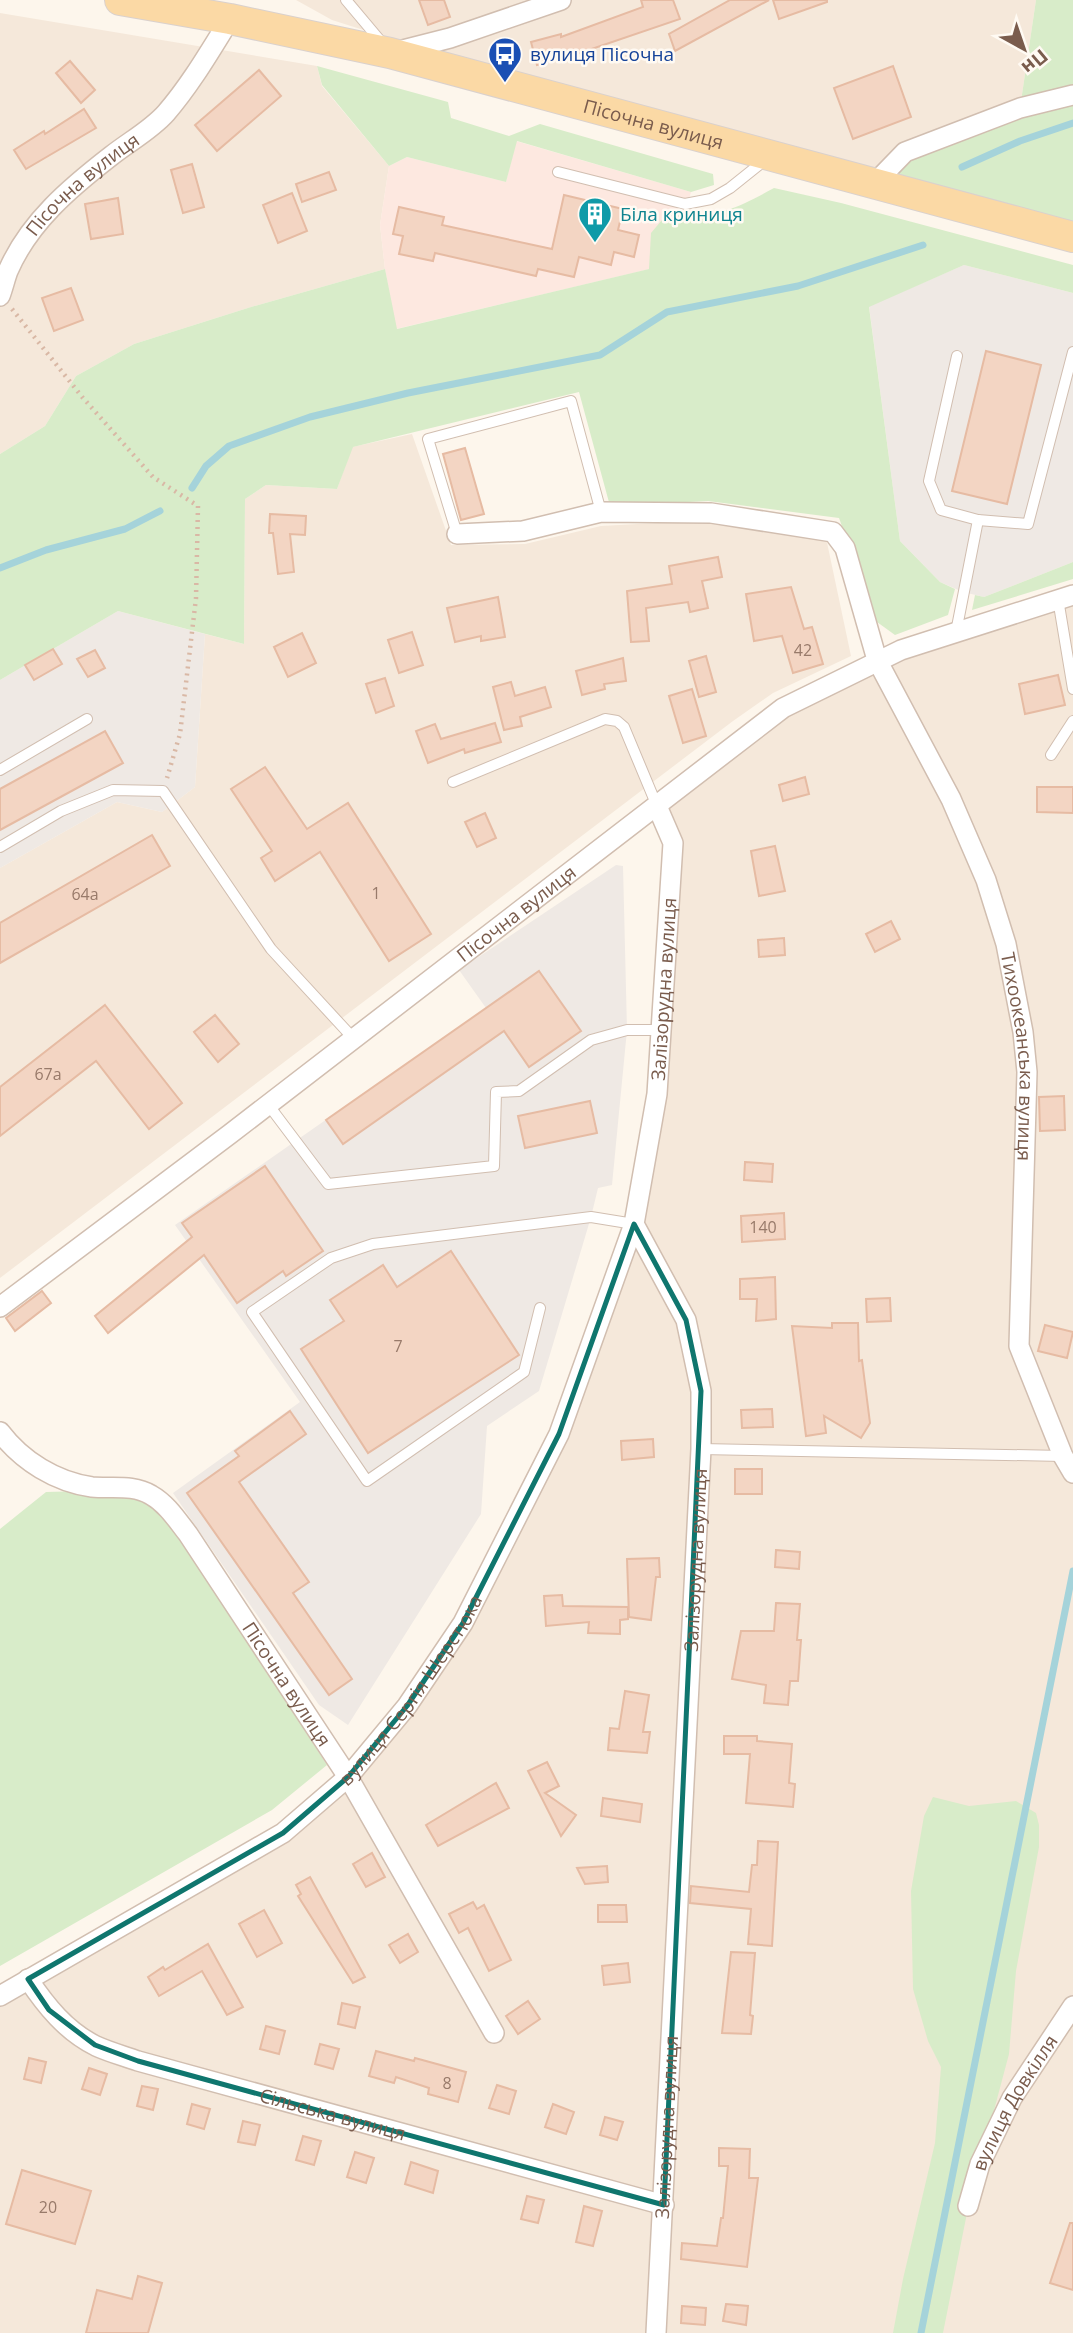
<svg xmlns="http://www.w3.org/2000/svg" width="1073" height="2333" viewBox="0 0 1073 2333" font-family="'Open Sans',sans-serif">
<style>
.residential{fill:#f5e8da}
.commercial{fill:#fde8e0}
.industrial{fill:#efe9e4}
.green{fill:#d8ecc9}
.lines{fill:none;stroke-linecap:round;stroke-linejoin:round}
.stream{stroke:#a5d3da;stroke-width:7}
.building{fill:#f3d5c3;stroke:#e6bba3;stroke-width:2}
.lane-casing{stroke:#d1beb0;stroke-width:12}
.street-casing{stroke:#d1beb0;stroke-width:22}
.primary-casing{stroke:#dad1cd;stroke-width:32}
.path{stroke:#d9b8a5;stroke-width:4.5;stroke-dasharray:2 5;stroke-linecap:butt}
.lane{stroke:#fff;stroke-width:10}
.street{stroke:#fff;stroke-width:19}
.primary{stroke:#fbd9a5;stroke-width:30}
.marked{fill:none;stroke:#0f766e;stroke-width:5;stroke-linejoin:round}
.labels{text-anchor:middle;stroke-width:5;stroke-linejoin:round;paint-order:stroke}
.number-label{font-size:16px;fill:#987a6a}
.transit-label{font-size:19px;fill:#164399;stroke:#fffaf3;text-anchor:start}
.street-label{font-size:19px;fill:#7a5c4d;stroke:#fffaf3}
.culture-label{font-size:19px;fill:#0d838f;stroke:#fffaf3;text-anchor:start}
</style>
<rect width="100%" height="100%" fill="#fdf6ec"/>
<g class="residential">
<path d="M296 0H1036L1020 108 883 175 395 40 332 20Z"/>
<path d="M0 13 317 66 322 86 389 166 380 225 385 269 251 307 134 344 76 376 45 426 0 454Z"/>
<path d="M412 434 451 545 525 544 601 526 711 520 825 533 851 656 773 693 733 721 0 1278V868L117 802 162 812 195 787 205 634 244 644 245 499 266 485 337 489 352 447Z"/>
<path d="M1073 595V2333H0V1996L283 1833 407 1706 559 1434 634 1224 657 1094 673 843 657 806 847 675Z"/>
</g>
<path class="commercial" d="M516 141 691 192 671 264 396 329 385 269 380 225 389 166 407 157 506 182Z"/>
<g class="industrial">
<path d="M964 265 1073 293V562L984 597 963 592 940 582 900 541 869 306Z"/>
<path d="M118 611 205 634 195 787 162 812 117 802 0 868V680Z"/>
<path d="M616 865 623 866 627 1030 612 1185 598 1188 591 1217 539 1391 487 1426 481 1514 348 1725 319 1705 173 1493 300 1402 175 1225 486 1008 459 970Z"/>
</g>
<g class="green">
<path d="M1036 0H1073V226L875 183 905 152 1020 108Z"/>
<path d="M317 66 448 102 451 118 509 136 540 124 713 174 714 185 691 192 517 141 506 182 407 157 389 166 322 85Z"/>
<path d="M774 188 841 203 1073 265V293L964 265 869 307 900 541 940 582 955 589 948 615 895 635 877 622 839 518 708 501 610 506 579 392 353 447 337 489 266 485 245 499 244 644 118 611 0 680V454L45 426 76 376 134 344 251 307 385 269 397 329 649 269 651 233 667 214C716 218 732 211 774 188Z"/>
<path d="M1073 562V579L972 610 975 595 984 597Z"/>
<path d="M46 1492C86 1492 133 1485 165 1516 171 1522 176 1531 181 1538L327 1765 272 1810 0 1966V1529Z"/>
<path d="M933 1797 969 1806 1016 1801 1036 1813 1039 1825V1847L1016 1971 1009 2054 968 2208 943 2333H893L903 2279 935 2143 941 2067 928 2041 913 1989 911 1891 924 1816Z"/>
</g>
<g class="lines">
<g class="stream">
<path d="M962 167 1020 141 1073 123"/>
<path d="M192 488 206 466 229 446 310 417 408 393 600 355 667 312 798 286 923 245"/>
<path d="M0 568 46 550 125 529 160 511"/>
<path d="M921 2333 1073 1571"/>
</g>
</g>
<g class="building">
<path d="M419 0H444L450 17 428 25Z"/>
<path d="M641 0H673L680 19 574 55 537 65 531 42 561 34V37L643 7Z"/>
<path d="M730 0H769L675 51 669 34Z"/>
<path d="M773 0H827V2L779 19Z"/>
<path d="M70 61 95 90 81 103 56 73Z"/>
<path d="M893 66 911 117 853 139 834 88Z"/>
<path d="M259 70 281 96 217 151 195 125Z"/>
<path d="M84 109 96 128 26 169 14 150 44 131 45 134Z"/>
<path d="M192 164 204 207 183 213 171 170Z"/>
<path d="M329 172 336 190 302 202 296 184Z"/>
<path d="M292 193 307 231 278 243 263 205Z"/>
<path d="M564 195 623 209 618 230 639 235 634 257 614 252 611 265 579 257 574 277 538 269 536 276 435 253 433 261 399 254 403 236 393 234 399 207 444 217 442 225 552 249Z"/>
<path d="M118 198 123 234 91 239 85 204Z"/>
<path d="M71 288 83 320 54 331 42 298Z"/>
<path d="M986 351 1041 365 1007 504 952 491Z"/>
<path d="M465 448 484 514 461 520 443 454Z"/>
<path d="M270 514 306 516 305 535 290 534 294 572 278 574 273 533H269Z"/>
<path d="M718 557 722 577 702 581 708 608 690 612 688 602 646 608 649 641 631 642 627 591 672 584 669 566Z"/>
<path d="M791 587 804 629 812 627 823 664 793 673 782 636 754 641 746 594Z"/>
<path d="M498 597 505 637 481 641V636L455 642 447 608Z"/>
<path d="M412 632 423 665 399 673 388 640Z"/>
<path d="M302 633 316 663 288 677 274 647Z"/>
<path d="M53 649 62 664 34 680 25 665Z"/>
<path d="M95 650 105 668 88 677 77 659Z"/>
<path d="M706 656 716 692 699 697 689 661Z"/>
<path d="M623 658 626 681 604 684 605 689 582 695 576 671Z"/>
<path d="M1058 675 1065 705 1025 714 1019 684Z"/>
<path d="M385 678 394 706 376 713 366 684Z"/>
<path d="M511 682 515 696 545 687 551 707 520 717 522 726 504 730 493 687Z"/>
<path d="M692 689 706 736 683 743 669 696Z"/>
<path d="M495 723 501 742 465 753 464 749 428 763 416 731 435 724 441 739Z"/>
<path d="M105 731 123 763 0 830V789Z"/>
<path d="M265 767 307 829 348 803 431 934 389 961 320 852 275 881 261 858 272 851 231 789Z"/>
<path d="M805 777 809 794 783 801 779 785Z"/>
<path d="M1037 787H1073V813L1037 812Z"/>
<path d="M485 813 496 838 477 847 465 822Z"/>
<path d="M152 835 170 866 0 963V923Z"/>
<path d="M775 846 785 891 759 896 751 851Z"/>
<path d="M891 921 900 939 875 952 866 934Z"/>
<path d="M784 938 785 955 759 957 758 940Z"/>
<path d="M539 971 581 1031 529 1067 504 1031 343 1144 326 1120Z"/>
<path d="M105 1005 182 1103 149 1129 96 1061 0 1136V1087Z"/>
<path d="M215 1015 239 1044 218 1062 194 1032Z"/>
<path d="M1064 1096 1065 1130 1040 1131 1039 1097Z"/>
<path d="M590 1101 597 1133 525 1148 518 1116Z"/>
<path d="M745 1162 773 1164 772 1182 744 1180Z"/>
<path d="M265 1166 323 1251 286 1276 283 1271 237 1303 204 1255 108 1333 95 1316 192 1237 182 1223Z"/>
<path d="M784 1213 785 1239 742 1242 741 1216Z"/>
<path d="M451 1251 519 1355 368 1453 301 1349 344 1321 330 1300 383 1265 397 1287Z"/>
<path d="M775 1277 776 1319 756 1321 757 1299H740V1279Z"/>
<path d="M42 1291 51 1303 15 1331 6 1318Z"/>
<path d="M890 1298 891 1321 867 1322 866 1299Z"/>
<path d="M832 1323H858L859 1361 862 1360 870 1423 861 1438 824 1416 826 1433 806 1436 792 1326 832 1328Z"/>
<path d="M1045 1325 1073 1332 1067 1358 1038 1351Z"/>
<path d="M772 1409 773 1427 742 1428 741 1410Z"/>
<path d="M290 1411 306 1434 239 1482 309 1582 293 1593 352 1679 329 1695 187 1493 239 1456 235 1451Z"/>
<path d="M653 1439 654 1457 622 1460 621 1441Z"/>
<rect x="735" y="1469" width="27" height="25"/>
<path d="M776 1550 800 1552 799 1569 775 1567Z"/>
<path d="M659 1558 660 1577H656L651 1620 629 1617 627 1559Z"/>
<path d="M562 1595 563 1606 628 1607V1619L620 1620V1634L588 1633 589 1622 546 1626 544 1596Z"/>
<path d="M776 1603 800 1604 797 1640H801L798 1681H790L788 1705 764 1703 766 1685 732 1679 741 1631H774Z"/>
<path d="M625 1691 649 1695 643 1732H650L647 1753 608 1750 610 1728 619 1729Z"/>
<path d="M724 1736H757V1741L792 1744 789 1783 795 1784 793 1807 746 1803 750 1754H724Z"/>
<path d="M547 1762 559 1786 545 1793 576 1815 561 1836 528 1771Z"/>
<path d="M496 1783 509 1808 438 1846 426 1825Z"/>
<path d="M603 1798 642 1804 640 1822 601 1816Z"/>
<path d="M758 1841 778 1842 772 1946 748 1944 751 1909 690 1903 691 1886 749 1892 752 1865H757Z"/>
<path d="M372 1853 385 1877 366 1887 353 1864Z"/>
<path d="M607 1866 608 1882 585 1884 577 1868Z"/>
<path d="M310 1877 365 1977 353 1983 298 1896 301 1894 296 1885Z"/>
<path d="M473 1902 477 1909 484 1905 511 1960 489 1971 468 1928 459 1933 449 1914Z"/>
<path d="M598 1905H626L627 1922H598Z"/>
<path d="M264 1910 282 1943 257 1957 239 1924Z"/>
<path d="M408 1934 418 1952 400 1963 389 1945Z"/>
<path d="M208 1944 243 2007 227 2015 202 1971 159 1996 148 1977 163 1967 165 1970Z"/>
<path d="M731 1952 755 1953 750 2015 753 2016 751 2034 722 2033Z"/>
<path d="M628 1963 630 1982 604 1985 602 1966Z"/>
<path d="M528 2001 540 2019 518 2034 506 2016Z"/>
<path d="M342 2003 360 2007 355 2028 338 2024Z"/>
<path d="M266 2026 285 2031 279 2054 260 2049Z"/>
<path d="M320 2044 339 2049 333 2069 315 2064Z"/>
<path d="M376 2051 414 2061 415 2058 466 2072 458 2102 428 2094 429 2088 396 2077 394 2083 369 2076Z"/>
<path d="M29 2058 46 2062 41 2083 24 2079Z"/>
<path d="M89 2068 107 2074 100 2095 82 2089Z"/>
<path d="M497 2085 516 2091 509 2114 489 2108Z"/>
<path d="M142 2086 158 2089 153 2110 137 2106Z"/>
<path d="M192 2104 210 2109 204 2129 187 2124Z"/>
<path d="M553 2104 574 2112 566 2134 545 2127Z"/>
<path d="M605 2117 623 2122 617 2140 600 2135Z"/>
<path d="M243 2121 260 2125 255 2145 238 2142Z"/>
<path d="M303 2136 321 2141 314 2165 296 2160Z"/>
<path d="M719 2148 750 2149 749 2178H758L747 2267 681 2259 682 2243 717 2246 721 2218H723L728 2166H719Z"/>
<path d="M355 2152 374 2158 366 2183 347 2177Z"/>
<path d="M411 2162 438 2171 433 2193 405 2184Z"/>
<path d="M22 2170 91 2191 75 2244 6 2224Z"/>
<path d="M527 2196 544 2200 538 2223 521 2219Z"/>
<path d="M584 2206 602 2211 593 2246 576 2242Z"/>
<path d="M1070 2223H1073V2290L1050 2283Z"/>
<path d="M138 2276 162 2283 148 2333H86L97 2290 132 2299Z"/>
<path d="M726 2304 748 2306 746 2325 723 2321Z"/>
<path d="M682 2306 706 2308 705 2325 681 2323Z"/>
</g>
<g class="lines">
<g class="lane-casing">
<g id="lane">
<path d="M346 0 383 44"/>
<path d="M558 172 685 204 711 199 730 188 765 160"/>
<path d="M957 356 929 481 941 510 978 520 1028 524 1073 352"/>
<path d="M457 534 428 439 571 401 601 512"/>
<path d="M1058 599 1073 689"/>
<path d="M956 632 978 520"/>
<path d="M1051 755 1073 721"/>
<path d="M0 770 87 719"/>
<path d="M453 782 605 719 617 721 624 727 657 806"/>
<path d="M0 847 61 811 113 790 163 791 271 949 353 1038"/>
<path d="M267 1103 328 1184 494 1166 496 1092 519 1091 591 1040 627 1030H661"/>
<path d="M540 1308 524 1372 367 1481 252 1312 331 1258 373 1244 591 1217 634 1224"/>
<path d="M701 1449 1063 1456"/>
</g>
</g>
<g class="street-casing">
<g id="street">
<path d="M395 52 450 38 561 0"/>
<path d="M875 183 905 152 1020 108 1073 95"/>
<path id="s1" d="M0 296C3 288 5 279 8 271 29 222 71 187 111 156 130 141 151 130 166 113 191 84 210 51 230 19"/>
<path id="s2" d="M457 534 523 531 601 512 711 513 833 532 845 548 877 660 951 799 986 880 1006 944 1023 1032 1027 1072 1019 1346 1063 1456 1073 1473"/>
<path id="s3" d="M0 1307 230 1134 783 708 901 650 1073 595"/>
<path id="s4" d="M0 1432C22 1461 56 1482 92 1487 112 1489 133 1484 151 1495 167 1504 177 1520 188 1534L348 1777 494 2033"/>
<path id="s5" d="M28 1979C46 2006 66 2031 96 2046 109 2052 124 2056 138 2061L664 2205"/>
<path id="s6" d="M0 1996 283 1833 348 1777 407 1706 463 1623 559 1434 634 1224"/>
<path id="s7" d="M968 2206 980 2164 1012 2098 1073 2006"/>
<path id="s8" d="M656 2333 701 1449V1391L686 1320 634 1224 657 1094 673 843 657 806"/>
</g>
</g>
<g class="primary-casing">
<g id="primary">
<path id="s9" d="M120 0 230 19 390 53 1073 237"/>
</g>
</g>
<path class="path" d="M12 309 83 398 153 477 198 506 196 598 180 734 167 778"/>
<use href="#lane" class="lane"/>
<use href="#street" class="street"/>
<use href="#primary" class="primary"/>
</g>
<path class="marked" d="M634 1224 686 1320 701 1391 664 2205 138 2061 95 2045 49 2010 28 1979 283 1833 348 1777 407 1706 463 1623 559 1434Z"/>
<defs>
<g id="bus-pin" transform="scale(1.75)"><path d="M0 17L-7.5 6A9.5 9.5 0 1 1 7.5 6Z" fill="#1a4fb4" stroke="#fffaf3"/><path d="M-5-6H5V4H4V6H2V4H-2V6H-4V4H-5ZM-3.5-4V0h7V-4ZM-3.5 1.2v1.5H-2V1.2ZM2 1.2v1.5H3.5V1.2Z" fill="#fff"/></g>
<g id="building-pin" transform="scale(1.75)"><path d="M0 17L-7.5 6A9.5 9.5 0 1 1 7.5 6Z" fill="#0f9aa8" stroke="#fffaf3"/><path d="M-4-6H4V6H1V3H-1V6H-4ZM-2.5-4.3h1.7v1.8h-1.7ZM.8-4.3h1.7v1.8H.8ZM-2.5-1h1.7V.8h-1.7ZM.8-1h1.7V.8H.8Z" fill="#fff"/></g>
</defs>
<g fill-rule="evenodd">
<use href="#bus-pin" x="505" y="54"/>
<use href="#building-pin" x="595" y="214"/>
</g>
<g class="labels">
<g class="number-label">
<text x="803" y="656">42</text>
<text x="376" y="899">1</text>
<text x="85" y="900">64а</text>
<text x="48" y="1080">67а</text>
<text x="763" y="1233">140</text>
<text x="398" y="1352">7</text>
<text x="447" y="2089">8</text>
<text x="48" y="2213">20</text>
</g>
<g class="transit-label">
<text x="530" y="61">вулиця Пісочна</text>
</g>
<g class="street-label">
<text dy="7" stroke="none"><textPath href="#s9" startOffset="548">Пісочна вулиця</textPath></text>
<text dy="7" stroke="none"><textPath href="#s1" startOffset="142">Пісочна вулиця</textPath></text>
<text dy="7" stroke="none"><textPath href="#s3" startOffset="649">Пісочна вулиця</textPath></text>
<text dy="7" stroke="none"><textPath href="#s8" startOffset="1362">Залізорудна вулиця</textPath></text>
<text dy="7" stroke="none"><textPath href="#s2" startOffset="943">Тихоокеанська вулиця</textPath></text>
<text dy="7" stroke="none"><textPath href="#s8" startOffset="774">Залізорудна вулиця</textPath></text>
<text dy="7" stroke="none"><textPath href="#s4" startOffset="404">Пісочна вулиця</textPath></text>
<text dy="7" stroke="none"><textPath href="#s6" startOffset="520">вулиця Сергія Шерстюка</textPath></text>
<text dy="7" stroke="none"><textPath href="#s7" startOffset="114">вулиця Довкілля</textPath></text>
<text dy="7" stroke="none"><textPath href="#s5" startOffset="343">Сільська вулиця</textPath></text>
<text dy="7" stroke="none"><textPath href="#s8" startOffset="206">Залізорудна вулиця</textPath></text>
</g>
<g class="culture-label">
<text x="620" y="221">Біла криниця</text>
</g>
</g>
<g transform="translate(1024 49) rotate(140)" stroke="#fffaf3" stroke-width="5" paint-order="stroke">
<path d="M0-5L12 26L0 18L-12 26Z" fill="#7a5c4d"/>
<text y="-10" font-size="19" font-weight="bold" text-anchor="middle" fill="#7a5c4d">Пн</text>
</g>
</svg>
